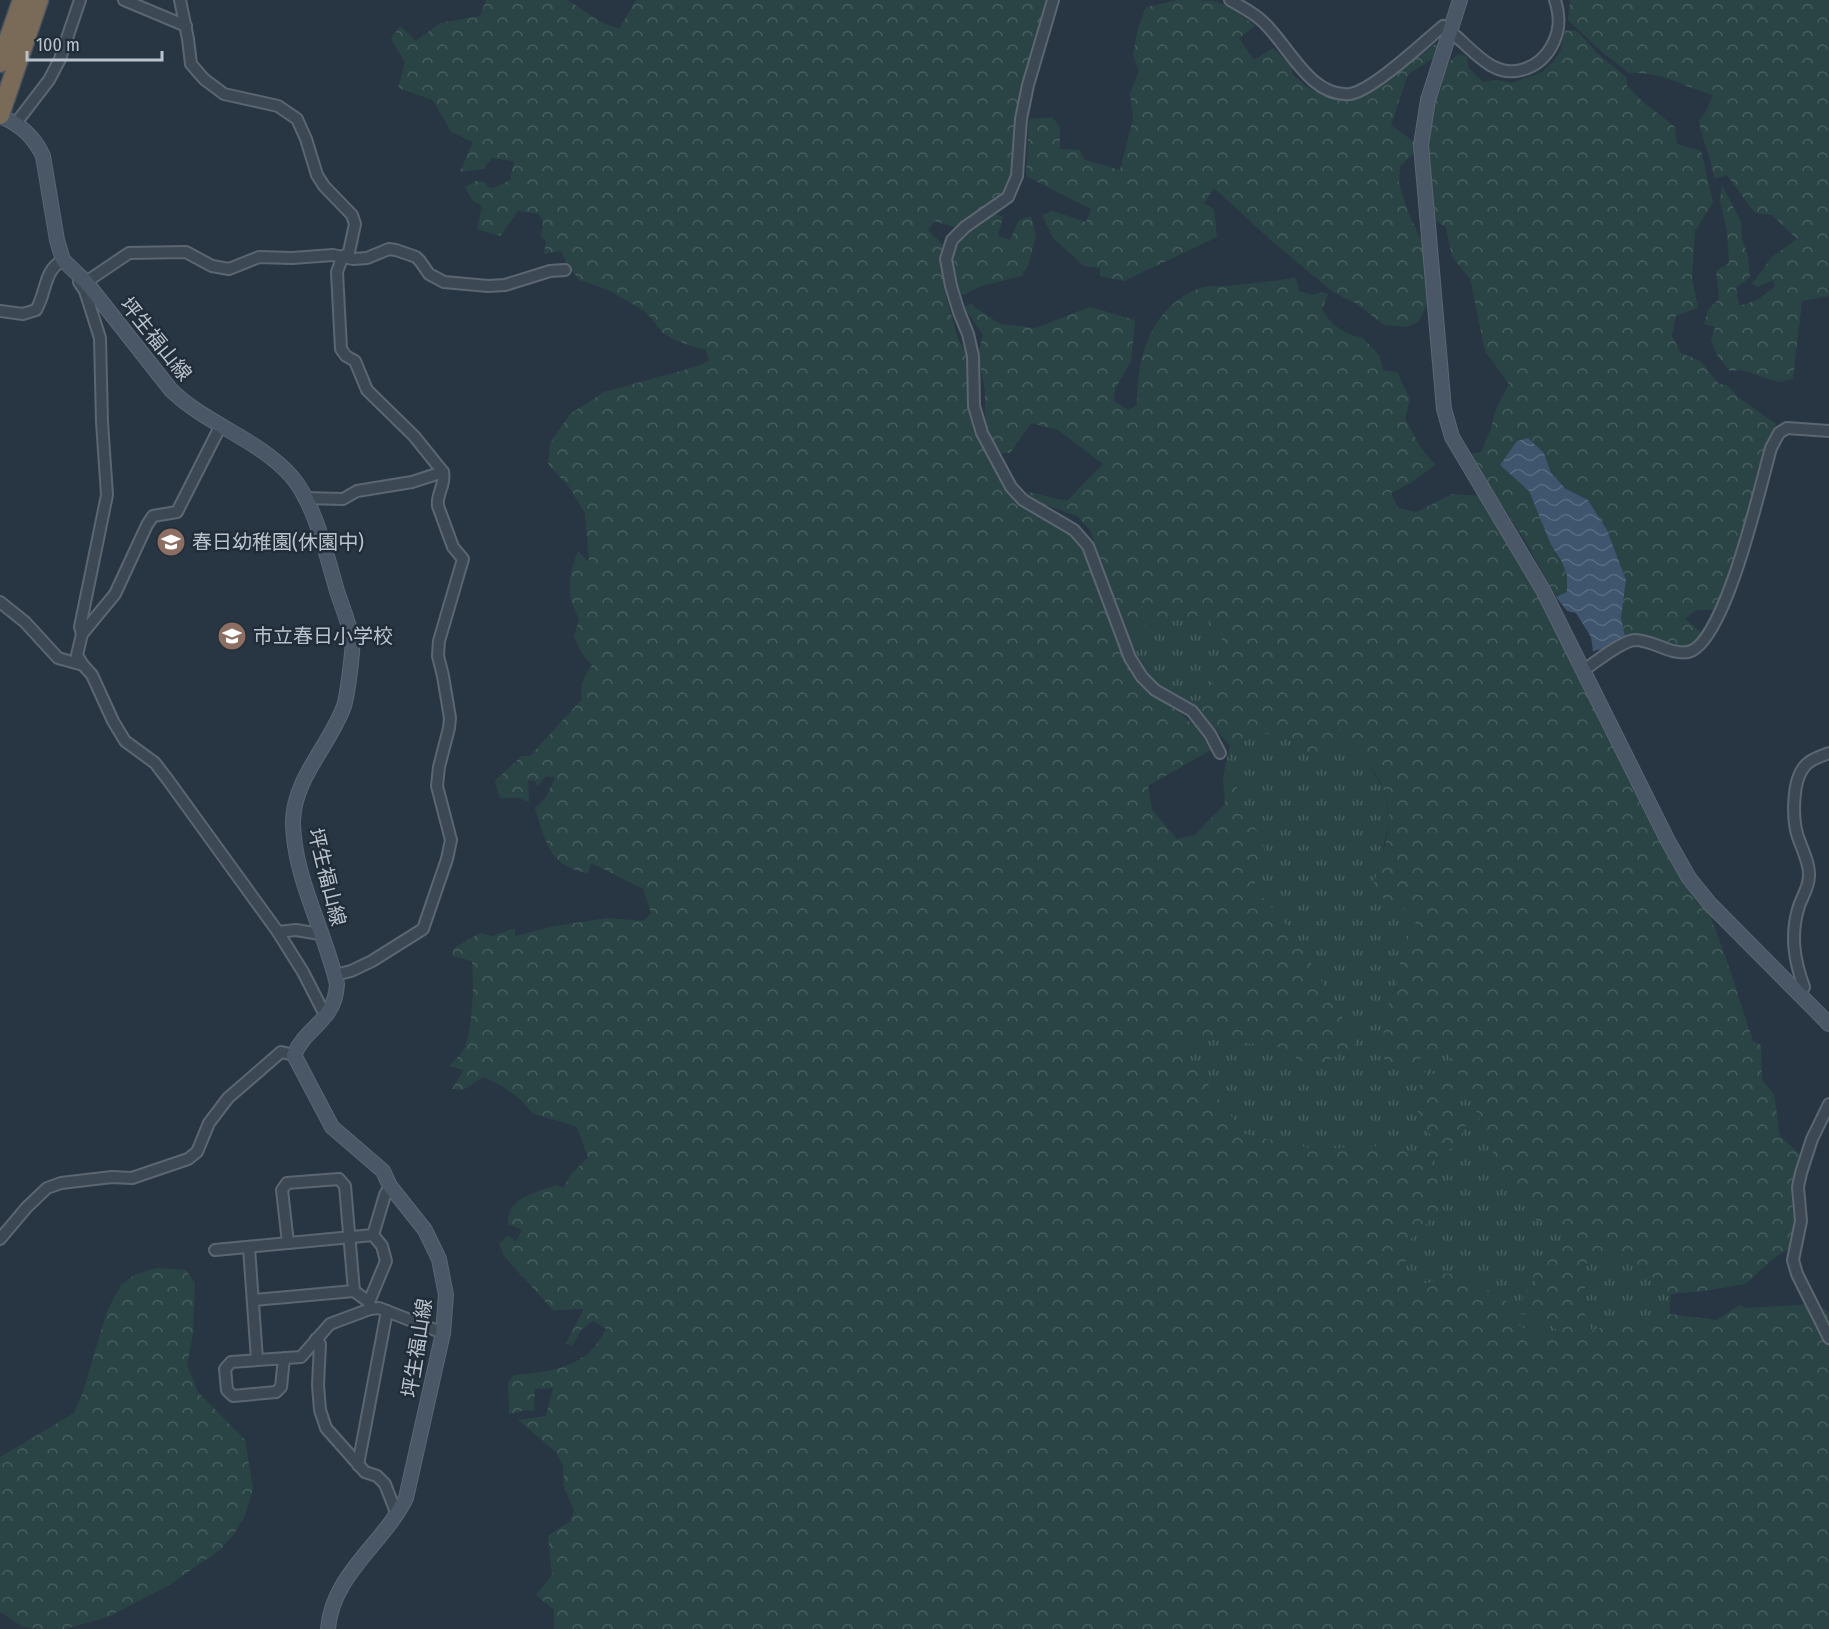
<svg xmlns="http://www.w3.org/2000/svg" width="1829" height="1629" viewBox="0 0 1829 1629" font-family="'Fira Sans Condensed','Noto Sans JP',sans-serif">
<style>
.grass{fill:url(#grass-tufts)}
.forest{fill:url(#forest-crowns)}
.water{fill:url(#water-waves)}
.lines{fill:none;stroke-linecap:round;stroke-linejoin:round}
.street-casing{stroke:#5b6671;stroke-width:14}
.secondary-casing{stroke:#5b6671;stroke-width:16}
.highway-casing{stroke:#47535e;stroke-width:21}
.street{stroke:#3c4854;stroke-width:10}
.secondary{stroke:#4a5767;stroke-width:14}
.highway{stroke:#7a6b59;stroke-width:18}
.labels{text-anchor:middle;stroke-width:5;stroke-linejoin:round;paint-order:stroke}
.street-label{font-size:20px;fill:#bac3cd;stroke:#212d39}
.poi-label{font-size:20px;fill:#bac3cd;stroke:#212d39;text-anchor:start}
</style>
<defs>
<pattern id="grass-tufts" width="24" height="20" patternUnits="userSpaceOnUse" patternTransform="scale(1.5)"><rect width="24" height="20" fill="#2a4445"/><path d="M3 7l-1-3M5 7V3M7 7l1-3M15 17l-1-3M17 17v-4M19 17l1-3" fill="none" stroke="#475d5f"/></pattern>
<pattern id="forest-crowns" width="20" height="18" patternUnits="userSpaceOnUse" patternTransform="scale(1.5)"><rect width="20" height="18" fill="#2a4445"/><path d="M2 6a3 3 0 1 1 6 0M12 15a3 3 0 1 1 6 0" fill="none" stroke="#475d5f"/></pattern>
<pattern id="water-waves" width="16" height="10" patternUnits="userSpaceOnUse" patternTransform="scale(1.5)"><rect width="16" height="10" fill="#3e556d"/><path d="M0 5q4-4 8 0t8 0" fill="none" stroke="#586c81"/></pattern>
</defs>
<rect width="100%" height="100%" fill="#283644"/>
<g class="grass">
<path d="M1205 615 1222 639C1219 672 1218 679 1195 705L1151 680 1137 659 1124 629Z"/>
<path d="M1340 729 1367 761 1384 790 1390 817 1383 848 1399 905 1415 914 1416 927 1399 951C1401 971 1400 983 1389 1000L1396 1071 1445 1045 1479 1117 1502 1176 1547 1222 1564 1235 1580 1269 1598 1254 1642 1267 1671 1294 1669 1314 1611 1324 1592 1331 1583 1310 1586 1279 1569 1272 1557 1257 1536 1285 1528 1315 1548 1322 1567 1339 1552 1340 1538 1336 1521 1327 1509 1316 1437 1281 1419 1285 1406 1277 1402 1264 1409 1239 1419 1233 1435 1213 1445 1215 1437 1194 1440 1177 1430 1161 1457 1145 1426 1072 1414 1098 1421 1125 1437 1139H1429L1414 1154 1388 1146 1314 1149 1244 1134 1182 1048 1186 1037 1276 1046 1315 1069 1295 935 1253 886 1236 784 1223 777 1230 746 1257 734 1287 733 1297 752Z"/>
</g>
<g class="forest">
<path d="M486 0H568L599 21 619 29 636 0H1050L1033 49 1016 113 1014 174 1004 196 954 227 934 221 928 230 943 245 944 288 958 339 969 358 970 364 968 389 970 406 1007 490 1072 533 1084 549 1127 660 1165 700 1196 727 1211 750 1148 786 1152 810 1177 839 1195 835 1225 804 1223 777 1235 784 1269 859 1253 886 1295 935 1357 1043 1315 1069 1276 1046 1187 1037 1182 1048 1244 1134 1314 1149 1388 1146 1414 1154 1429 1139H1436L1421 1126 1414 1097 1426 1071 1451 1082 1454 1102 1468 1119 1457 1145 1430 1161 1440 1177 1437 1194 1445 1216 1435 1213 1419 1233 1410 1239 1412 1256 1402 1264 1406 1277 1419 1285 1437 1281 1440 1273 1463 1275 1506 1301 1509 1316 1521 1327 1552 1340 1566 1338C1551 1325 1539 1315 1518 1314L1525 1292 1536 1285 1533 1276 1546 1253 1557 1257 1569 1272 1586 1279 1583 1310 1592 1331 1611 1324 1669 1314 1717 1320 1739 1305 1746 1308 1817 1304 1829 1312V1629H554V1610L536 1595 552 1575 548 1536 570 1521 574 1510 564 1487 563 1466 556 1452 518 1420 546 1416 553 1388 535 1389 534 1411 526 1410 509 1414 508 1383 514 1375C541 1373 568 1370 590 1352 596 1346 601 1337 606 1329L593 1321 581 1330 572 1346 566 1343 584 1309 553 1310 504 1256 499 1244 508 1236 516 1241 522 1230 508 1224C507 1197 536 1193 556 1185L563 1188 572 1173 588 1157 577 1127 532 1113 517 1096 498 1084 483 1077 463 1090 452 1089 464 1070 449 1066C454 1061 462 1054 465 1047 473 1022 474 988 472 961L452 956 454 948 480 933 492 936 515 928V936L555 926 608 918 644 921 651 913 643 889 591 863 588 873C549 867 545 840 535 808L546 797 555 778 546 776 538 786 535 781 528 780 529 802 518 798H500L495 781 522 756H530L582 699C579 686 585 675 592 665L582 654 574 637 579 619C565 592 568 578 578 551L589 563 585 513 569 487 548 464 550 443 570 414 604 392 695 367 709 361 706 349 697 348 675 340 662 332 646 312 608 290 580 280 569 268 561 251 544 254 546 241 541 237 543 222 539 214 518 211 500 236 477 229 482 206 472 200 465 187 476 181 484 182 490 188 496 187 510 180 514 161 492 158 483 169 460 172 473 142 451 132 433 100 398 88 405 62 391 39 400 26 416 41 440 23 480 16Z"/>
<path d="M1178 0C1221 0 1222 0 1255 26L1239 38 1254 60 1273 48 1292 67V74L1307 87 1327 97H1358L1440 41 1434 58 1408 74 1391 125 1414 142 1415 152 1400 166 1399 183 1407 210 1423 244 1428 303 1418 322 1407 327 1384 325 1357 304 1333 292 1273 242 1214 188 1204 203 1214 209 1217 237 1124 281 1100 276V268L1084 266 1053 238 1042 215 1052 211 1086 222 1091 209 1026 176 1029 119 1052 117 1060 127V149L1080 150 1085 160 1120 170 1133 118 1130 93 1139 72 1133 55 1138 28 1146 7Z"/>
<path d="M1570 0H1829V296L1802 301 1793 379 1779 382 1741 370 1730 371 1717 355 1711 341 1715 327 1704 324 1708 310 1719 299 1716 271 1729 263 1727 232 1720 201 1722 185 1741 222 1742 239 1748 257 1750 277 1736 288 1739 306 1757 300 1775 287 1773 280 1758 287 1752 284 1772 257 1797 239 1772 215 1755 213 1727 175 1714 179C1712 158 1702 141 1699 121L1705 113 1713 95C1684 87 1660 71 1629 73L1602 52 1568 20Z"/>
<path d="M1565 30 1577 31 1599 55 1626 77 1627 86 1642 101 1675 127 1677 144 1701 151 1713 202 1695 231 1692 278 1698 308 1676 316 1672 336 1681 353 1700 361 1719 384 1727 385 1738 397 1776 424 1733 573 1715 610H1696L1685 619 1703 634 1694 645 1686 647 1636 634 1625 636 1621 618 1626 580 1607 530 1588 500 1566 489 1551 473 1544 453 1500 465 1529 491 1551 545 1561 560 1567 575V592L1556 597 1526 542 1469 454 1481 452 1491 428 1496 409 1509 384 1485 351 1470 279 1452 257 1446 227 1433 220 1427 131 1442 72 1452 59 1460 54 1467 57 1468 67 1483 82 1497 80 1512 83 1542 72 1554 61 1561 49Z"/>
<path d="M994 213 1003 217 998 236 1010 240 1019 220 1031 216 1036 236 1028 266 1022 276 981 286 963 295 956 290 952 254 964 236Z"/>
<path d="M1296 278 1299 291 1313 295 1321 292 1328 294 1322 310C1331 324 1344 336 1362 337L1379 355 1383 370 1397 372 1410 399 1405 419 1421 448 1435 465 1412 482 1391 493 1398 508 1417 512 1452 494 1480 496 1540 592 1716 917 1711 919C1728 959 1739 1000 1753 1041L1761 1045 1762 1080 1774 1094 1780 1136 1800 1154C1794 1185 1795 1215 1792 1247L1773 1259 1745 1284 1704 1291 1671 1294 1642 1267 1598 1254 1580 1269 1569 1265 1560 1246 1564 1235 1547 1222 1537 1221 1502 1176 1479 1117 1445 1046 1396 1071 1380 1054 1389 1000 1397 987 1400 967 1399 951 1416 927 1414 914 1371 892C1378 869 1388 843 1389 819 1391 784 1361 753 1340 729L1315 757 1297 752 1287 733 1257 734 1230 746 1195 705C1218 679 1219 672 1222 639L1205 615 1124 629 1090 530 1077 516 1025 498 1028 492 1067 501 1103 464 1058 430 1031 423 1010 453H994L985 426V390L978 355 983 335 964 307 970 304 1000 324 1035 328 1090 307 1135 320 1131 361 1115 389 1114 401 1128 410 1137 405C1136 358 1151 306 1200 288 1209 285 1218 287 1227 286 1250 284 1273 281 1296 278Z"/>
<path d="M156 1268 186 1270 195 1283 193 1334 187 1365 198 1392 245 1440 253 1489 245 1515 234 1534 220 1550 169 1585 108 1617 65 1629H39L23 1627 0 1612V1457L74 1413 83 1392 107 1311 121 1285 134 1275Z"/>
</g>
<path class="water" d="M1528 438 1544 453 1551 473 1566 489 1588 500 1607 530 1626 580 1621 618 1625 636 1602 649 1593 651 1591 637 1576 613 1567 611 1556 597 1567 592V575L1561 560 1551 545 1529 491 1500 465 1517 441Z"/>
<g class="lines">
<g class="street-casing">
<g id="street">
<path d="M124 0 186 26"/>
<path d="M180 0 188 39 191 64 204 79 224 94 278 106 297 119 306 139 317 175 324 186 352 215 355 224 349 252 342 258 337 272 341 349 346 356 355 361 367 390 414 436 443 472C446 485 436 494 438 506L453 547 463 559 439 641 438 656 443 676 450 718 449 728 439 767 437 786 451 840 447 859 423 929 372 961 351 971 335 975"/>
<path d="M1053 0 1028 85 1021 119 1017 176 1008 197 965 227 952 240 946 259 951 286 959 312 968 334 973 356 974 406 982 433 1011 487 1023 500 1074 530 1088 546 1130 658 1142 677 1155 690 1192 711 1210 734 1220 753"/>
<path d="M1230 0C1240 6 1252 12 1261 20 1287 42 1309 98 1350 94 1372 91 1424 42 1443 26 1467 41 1489 79 1521 70 1534 67 1543 60 1550 49 1560 33 1561 18 1555 0"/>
<path d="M16 123 49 80 60 59 80 0"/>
<path d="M79 282 85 291 100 338 102 422 107 495 80 627 82 634 77 655 83 665"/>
<path d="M86 282 129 253 186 252 212 266 229 269 259 257 292 258 333 255 353 259 367 258 389 249 396 250 416 257 420 261 429 274 444 282 488 286 505 285 550 271 565 270"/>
<path d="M0 311 23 314 36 310C47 292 43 271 63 260"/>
<path d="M304 498 343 499 357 491 412 482 443 472"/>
<path d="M0 602 25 622 58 658 83 665 92 675 113 721 125 741 155 763 168 780 278 932 303 972 322 1009 328 1014"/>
<path d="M82 634 115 594 147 525 153 516 177 512 221 425"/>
<path d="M1584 670C1596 662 1621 641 1635 640 1653 640 1670 655 1688 652 1725 645 1761 483 1771 448L1779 433 1787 428 1829 431"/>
<path d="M278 932 296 930 320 934"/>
<path d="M1800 993 1804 987C1794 960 1790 934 1799 906 1802 897 1809 887 1809 876 1810 864 1802 849 1798 837 1792 819 1792 780 1805 766 1810 759 1822 756 1829 753"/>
<path d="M1829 1104 1812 1139 1801 1173 1798 1187 1801 1221 1793 1260 1797 1274 1829 1338"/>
<path d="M0 1239 27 1207 47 1188 61 1183 112 1177 132 1178 188 1159 197 1152 209 1123 228 1098 281 1052 294 1055"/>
<path d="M288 1243 282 1190 287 1183 339 1179 345 1186 354 1291"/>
<path d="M249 1248 257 1359"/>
<path d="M215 1250 373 1235"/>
<path d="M253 1300 354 1291 369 1302"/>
<path d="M370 1309 369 1302 386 1261 382 1246 373 1235 385 1195 390 1186"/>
<path d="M316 1339 320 1344 318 1385 320 1410 326 1428 365 1472 377 1476 385 1484 397 1515"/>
<path d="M284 1358 281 1387 276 1392 233 1396 227 1390 225 1369 231 1362 301 1357 330 1324 370 1309 379 1308 443 1333"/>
<path d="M358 1465 387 1311"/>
</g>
</g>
<g class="secondary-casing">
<g id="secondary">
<path d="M1460 0 1428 100 1421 145 1444 409 1452 437 1543 590 1668 841 1689 878 1710 904 1829 1024"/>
<path d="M0 116C20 124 34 136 43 156L57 240 63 260 86 282 171 390C207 425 259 439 292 477 315 504 327 557 337 591 342 606 349 623 352 639 354 647 347 697 344 706 330 745 294 778 293 821 293 876 325 931 337 984 335 1022 306 1026 294 1055L332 1127 383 1171 390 1186 425 1230 439 1259 446 1295 443 1333 406 1498C384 1543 332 1575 328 1629"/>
</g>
</g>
<g class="highway-casing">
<g id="highway">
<path d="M0 63 22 0"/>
<path d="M0 115 39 0"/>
</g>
</g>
<use href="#street" class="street"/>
<use href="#secondary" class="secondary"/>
<use href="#highway" class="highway"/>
</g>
<defs>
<g id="school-disc" transform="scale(1.5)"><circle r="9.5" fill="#8d6e63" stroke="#212d39"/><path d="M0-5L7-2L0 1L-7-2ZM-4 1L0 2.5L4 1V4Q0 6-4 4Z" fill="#fff"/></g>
</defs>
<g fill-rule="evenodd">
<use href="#school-disc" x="171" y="542"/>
<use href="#school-disc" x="232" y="636"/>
</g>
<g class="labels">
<g class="street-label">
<text transform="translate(156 339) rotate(51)" y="7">坪生福山線</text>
<text transform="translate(327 877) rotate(76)" y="7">坪生福山線</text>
<text transform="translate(417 1348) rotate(-81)" y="7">坪生福山線</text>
</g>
<g class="poi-label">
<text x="192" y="549">春日幼稚園(休園中)</text>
<text x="253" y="643">市立春日小学校</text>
</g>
</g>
<path d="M27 51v9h135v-9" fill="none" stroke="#bac3cd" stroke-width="3"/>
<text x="36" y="51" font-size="18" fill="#bac3cd" stroke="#212d39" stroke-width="4.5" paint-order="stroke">100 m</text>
</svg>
